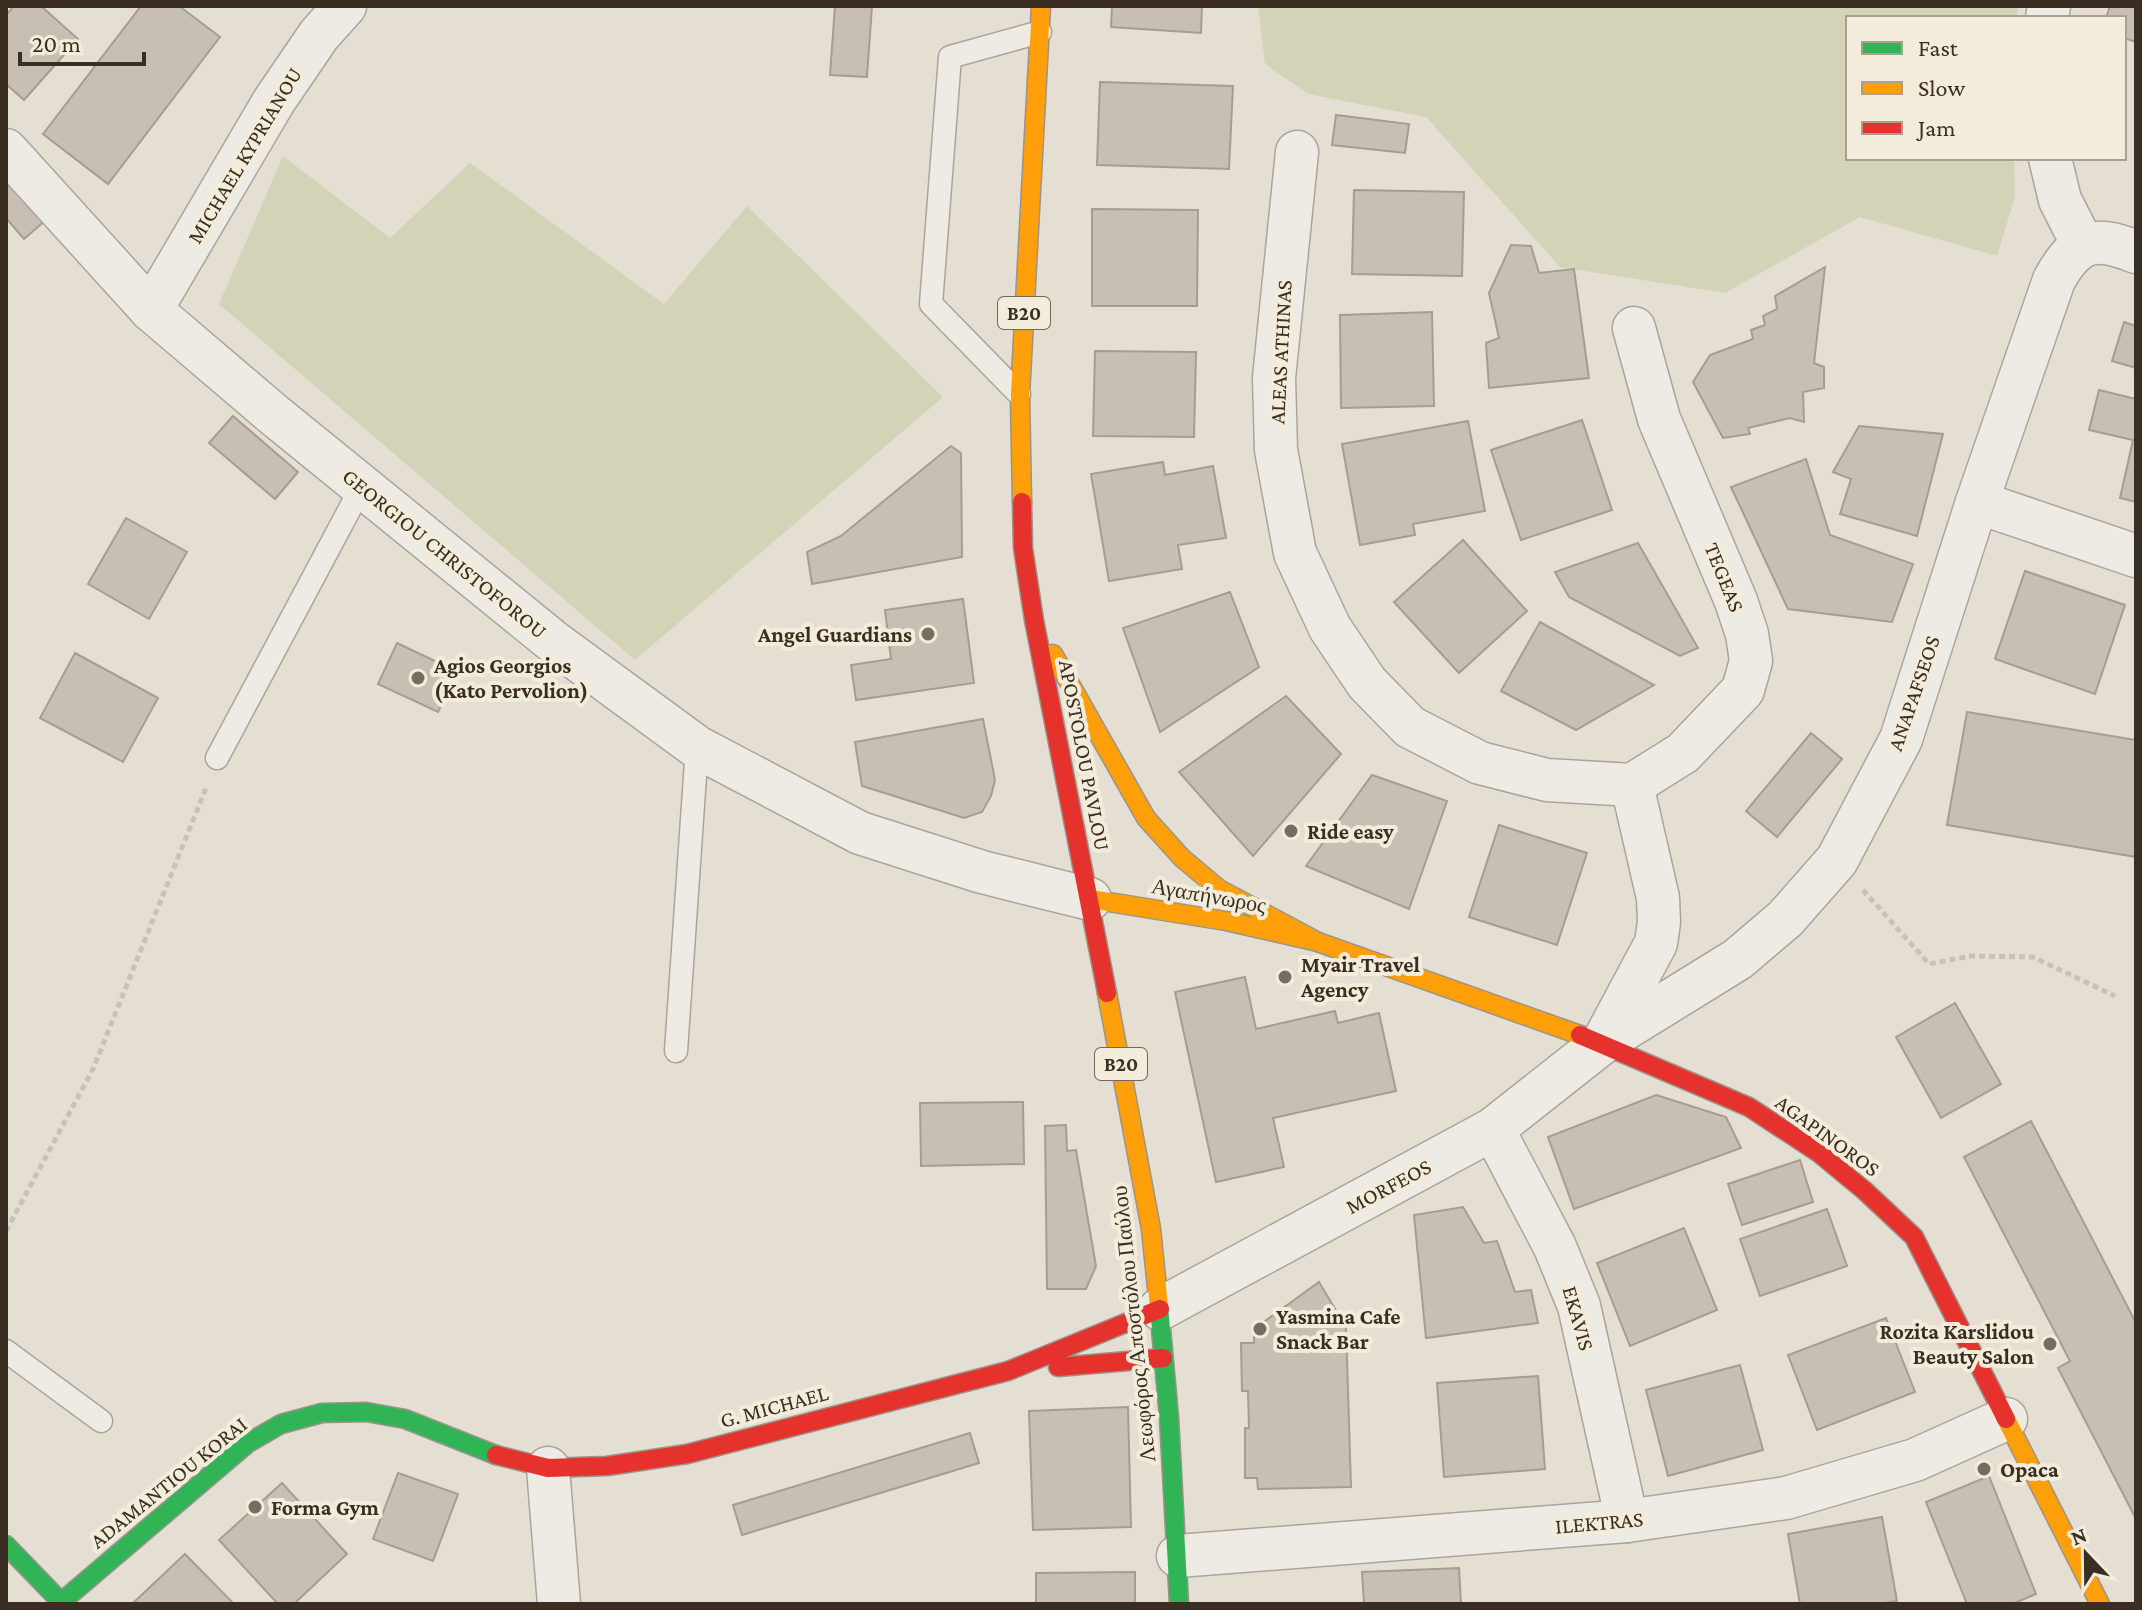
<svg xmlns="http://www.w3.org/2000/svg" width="2142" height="1610" viewBox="0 0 2142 1610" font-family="'Crimson Pro',serif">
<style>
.green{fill:#d3d3b7}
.building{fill:#c8bfb4;stroke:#a69c92;stroke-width:2}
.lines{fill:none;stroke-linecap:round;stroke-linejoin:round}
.lane-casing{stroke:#aba49b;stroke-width:25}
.street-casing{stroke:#aba49b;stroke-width:45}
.fast-casing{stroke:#9b948b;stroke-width:21}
.slow-casing{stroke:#9b948b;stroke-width:21}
.jam-casing{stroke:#9b948b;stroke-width:21}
.path{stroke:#c6c1ba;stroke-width:5;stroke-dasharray:6 4;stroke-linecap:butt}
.lane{stroke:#eeeae4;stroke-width:22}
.street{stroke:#eeeae4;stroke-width:42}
.fast{stroke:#30b455;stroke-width:18}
.slow{stroke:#ff9f0a;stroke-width:18}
.jam{stroke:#e5322d;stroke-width:18}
.poi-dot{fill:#766c61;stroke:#f4ecdb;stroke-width:3}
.labels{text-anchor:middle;stroke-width:8;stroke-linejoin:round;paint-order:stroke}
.shield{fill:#f4ecdb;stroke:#72675a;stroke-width:2}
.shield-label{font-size:20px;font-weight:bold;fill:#3a2e23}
.street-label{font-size:22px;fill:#3a2e23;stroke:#f4ecdb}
.poi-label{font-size:22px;font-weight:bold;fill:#3a2e23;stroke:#f4ecdb;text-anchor:start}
</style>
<rect width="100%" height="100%" fill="#e5dfd3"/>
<g class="green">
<path d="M1258 6H2018L2017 18H1848V158H2014L2015 197 1997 256 1860 217 1725 293 1560 267 1426 117 1308 94 1265 64Z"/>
<path d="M283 156 390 238 470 163 664 304 747 206 943 397 635 660 219 304Z"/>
</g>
<g class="building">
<path d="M14 6H41L78 39 24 100 6 84V15Z"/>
<path d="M141 6H179L220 37 108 184 43 134Z"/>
<path d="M835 6H872L867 77 830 75Z"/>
<path d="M1112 6H1202L1201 33 1111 27Z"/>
<path d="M2110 6H2136V42L2124 38V18H2106Z"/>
<path d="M1100 82 1233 86 1229 169 1097 165Z"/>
<path d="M1336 115 1409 124 1405 153 1332 145Z"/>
<path d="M6 172 47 219 24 239 6 218Z"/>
<path d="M1354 190 1464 192 1462 276 1352 274Z"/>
<path d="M1092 209 1198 210 1197 306H1092Z"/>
<path d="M1511 245 1531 246 1539 273 1574 269 1589 378 1489 388 1486 343 1499 338 1489 293Z"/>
<path d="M1825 267 1814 363 1824 367V388L1803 392 1804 422 1790 418 1748 428 1750 434 1723 438 1693 382 1710 355 1753 339 1751 330 1765 325 1763 316 1777 309 1775 296Z"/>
<path d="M1432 312 1434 406 1341 408 1340 315Z"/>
<path d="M2124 322 2136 326V368L2112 361Z"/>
<path d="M1095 351 1196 352 1194 437 1093 436Z"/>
<path d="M2099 390 2136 399V502L2120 498 2133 440 2089 430Z"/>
<path d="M233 416 298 472 275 499 209 443Z"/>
<path d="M1582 420 1612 510 1521 540 1491 450Z"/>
<path d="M1468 421 1485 511 1413 524 1415 535 1360 545 1342 444Z"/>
<path d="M1859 426 1943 434 1917 536 1840 514 1851 479 1833 472Z"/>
<path d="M951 446 961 453 962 557 812 584 807 552 841 536Z"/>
<path d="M1806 459 1830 535 1913 564 1892 622 1788 609 1731 487Z"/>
<path d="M1163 462 1165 475 1213 466 1226 538 1178 545 1182 569 1109 581 1091 474Z"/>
<path d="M126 518 187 552 149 619 88 584Z"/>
<path d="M1463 540 1527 611 1459 673 1394 602Z"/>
<path d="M1638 543 1698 648 1680 656 1569 597 1555 572Z"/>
<path d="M2025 571 2125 605 2095 694 1995 659Z"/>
<path d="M1230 592 1259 667 1160 732 1123 628Z"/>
<path d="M963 599 974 683 856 700 851 665 891 659 885 610Z"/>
<path d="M1540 622 1654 685 1576 730 1501 691Z"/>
<path d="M397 643 458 672 438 712 378 684Z"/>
<path d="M75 653 158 698 123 762 40 718Z"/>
<path d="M1286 696 1341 754 1253 856 1179 772Z"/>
<path d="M1967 712 2136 740V857L1947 825Z"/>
<path d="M983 719 995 780 991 796 982 812 964 818 862 786 855 742Z"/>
<path d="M1811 733 1842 759 1777 837 1746 811Z"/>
<path d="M1372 775 1447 801 1409 909 1306 866Z"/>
<path d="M1499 825 1587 853 1557 945 1469 917Z"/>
<path d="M1245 977 1256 1029 1335 1011 1338 1023 1379 1013 1396 1091 1273 1118 1284 1167 1216 1182 1175 992Z"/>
<path d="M1955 1003 2001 1084 1941 1118 1896 1037Z"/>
<path d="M1656 1095 1726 1117 1741 1148 1574 1209 1548 1137Z"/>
<path d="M1023 1102 1024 1164 921 1166 920 1103Z"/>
<path d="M2031 1121 2136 1323V1519L2058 1368 2070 1361 1964 1157Z"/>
<path d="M1066 1125 1067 1151 1076 1150 1096 1266 1086 1289H1047L1045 1126Z"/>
<path d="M1800 1160 1813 1202 1742 1225 1728 1184Z"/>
<path d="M1463 1207 1484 1243 1497 1241 1515 1292 1531 1290 1538 1323 1426 1338 1414 1215Z"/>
<path d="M1827 1209 1847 1266 1760 1296 1740 1239Z"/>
<path d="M1684 1228 1717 1310 1630 1346 1597 1263Z"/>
<path d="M1319 1282 1346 1327 1351 1487 1258 1489 1257 1478H1245V1428H1249L1248 1391H1242L1241 1343H1254V1329Z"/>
<path d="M1886 1318 1915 1392 1817 1430 1788 1355Z"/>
<path d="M1740 1365 1763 1450 1668 1476 1646 1390Z"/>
<path d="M1538 1376 1545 1469 1444 1477 1437 1383Z"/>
<path d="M1128 1407 1131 1527 1033 1530 1029 1411Z"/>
<path d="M970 1433 979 1463 742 1535 733 1505Z"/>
<path d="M398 1473 458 1494 433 1561 373 1539Z"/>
<path d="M1989 1476 2036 1594 2012 1604H1967L1926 1502Z"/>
<path d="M282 1483 347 1554 294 1604H278L219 1540Z"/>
<path d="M1882 1517 1897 1601 1878 1604H1800L1788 1534Z"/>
<path d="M185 1554 234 1604H132Z"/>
<path d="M1459 1568 1461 1604H1364L1362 1572Z"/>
<path d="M1135 1572V1604H1036V1573Z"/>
</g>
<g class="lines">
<g class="lane-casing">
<g id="lane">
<path d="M1019 394 931 304 950 57 1040 32"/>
<path d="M217 758 362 486"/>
<path d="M676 1051 697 747"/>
<path d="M6 1351 101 1421"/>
</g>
</g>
<g class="street-casing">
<g id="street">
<path d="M2047 18 2049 6"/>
<path d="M6 150 151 310 273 414 555 643 697 747 860 833 982 872 1090 899"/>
<path d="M1297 152 1274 378 1276 450 1295 553 1330 628 1367 683 1410 727 1480 763 1547 780 1632 785"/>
<path d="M2050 158 2060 200 2083 245"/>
<path d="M151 310 274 101 319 35 345 6"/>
<path d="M1977 502 2136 556"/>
<path d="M1632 785 1683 753 1743 690 1751 661 1747 634 1736 601 1659 419 1634 328"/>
<path d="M1603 1042 1656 943 1659 922 1658 898 1632 785"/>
<path d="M1493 1129 1555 1247 1579 1306 1627 1521"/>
<path d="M1160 1309 1493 1129 1602 1043 1738 959 1785 919 1837 860 1901 739 1977 502 2054 280C2076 240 2094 235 2136 252"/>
<path d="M548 1468 559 1604"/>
<path d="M1178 1556 1627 1521 1786 1498 1915 1460 2006 1419"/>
</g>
</g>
<g class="fast-casing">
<g id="fast">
<path d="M1159 1307 1169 1417 1179 1604"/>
<path d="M6 1545 61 1602"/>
<path d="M59 1604 248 1443 281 1424 322 1413 366 1412 405 1419 496 1455"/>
</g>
</g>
<g class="slow-casing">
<g id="slow">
<path d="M1022 502 1020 395 1041 6"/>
<path d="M1053 654 1146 818 1182 858 1219 889 1318 942"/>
<path d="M1090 899 1226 921 1318 942 1580 1035"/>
<path d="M1107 993 1151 1229 1159 1307"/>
<path d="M2006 1419 2100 1604"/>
</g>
</g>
<g class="jam-casing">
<g id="jam">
<path d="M1022 502 1023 548 1034 620 1107 993"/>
<path d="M1580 1035 1749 1107 1819 1153 1865 1191 1914 1237 2006 1419"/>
<path d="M1058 1367 1163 1358"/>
<path d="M496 1455 548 1468 607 1466 687 1454 1008 1371 1160 1309"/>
</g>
</g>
<g class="path">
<path d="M1863 890 1929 964 1970 956 2033 957 2115 996"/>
<path d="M6 1231 93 1069 206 788"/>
</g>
<use href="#lane" class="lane"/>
<use href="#street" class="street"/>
<use href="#fast" class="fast"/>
<use href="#slow" class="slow"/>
<use href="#jam" class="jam"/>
</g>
<g class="poi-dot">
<circle cx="928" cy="634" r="8"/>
<circle cx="418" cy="678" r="8"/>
<circle cx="1291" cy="831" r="8"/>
<circle cx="1285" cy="977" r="8"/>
<circle cx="1260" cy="1329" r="8"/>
<circle cx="2050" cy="1344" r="8"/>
<circle cx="1984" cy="1469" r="8"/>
<circle cx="255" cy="1507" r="8"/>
</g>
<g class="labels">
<g class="shield">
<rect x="998" y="297" width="52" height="32" rx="6"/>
<rect x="1095" y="1048" width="52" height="32" rx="6"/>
</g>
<g class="shield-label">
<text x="1024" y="320">B20</text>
<text x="1121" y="1071">B20</text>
</g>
<g class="street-label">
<text transform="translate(244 155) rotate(-59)" y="8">MICHAEL KYPRIANOU</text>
<text transform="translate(1280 352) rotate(-87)" y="8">ALEAS ATHINAS</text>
<text transform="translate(445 553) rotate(39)" y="8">GEORGIOU CHRISTOFOROU</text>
<text transform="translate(1725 577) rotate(68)" y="8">TEGEAS</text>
<text transform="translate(1913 693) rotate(-71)" y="8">ANAPAFSEOS</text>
<text transform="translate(1085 755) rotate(79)" y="8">APOSTOLOU PAVLOU</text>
<text transform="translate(1209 895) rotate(10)" y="8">Αγαπήνωρος</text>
<text transform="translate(1828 1135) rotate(36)" y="8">AGAPINOROS</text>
<text transform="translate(1388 1186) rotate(-28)" y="8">MORFEOS</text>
<text transform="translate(1579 1318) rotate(74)" y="8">EKAVIS</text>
<text transform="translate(1133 1324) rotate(-96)" y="8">Λεωφόρος Αποστόλου Παύλου</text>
<text transform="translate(774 1406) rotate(-15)" y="8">G. MICHAEL</text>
<text transform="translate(168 1482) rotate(-39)" y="8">ADAMANTIOU KORAI</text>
<text transform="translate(1599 1522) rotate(-5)" y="8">ILEKTRAS</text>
</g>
<g class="poi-label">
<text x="912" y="642" text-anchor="end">Angel Guardians</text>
<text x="434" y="673">Agios Georgios<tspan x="434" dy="25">(Kato Pervolion)</tspan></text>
<text x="1307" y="839">Ride easy</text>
<text x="1301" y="972">Myair Travel<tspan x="1301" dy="25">Agency</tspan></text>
<text x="1276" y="1324">Yasmina Cafe<tspan x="1276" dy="25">Snack Bar</tspan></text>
<text x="2034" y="1339" text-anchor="end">Rozita Karslidou<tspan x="2034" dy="25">Beauty Salon</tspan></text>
<text x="2000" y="1477">Opaca</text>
<text x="271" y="1515">Forma Gym</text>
</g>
</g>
<rect width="2142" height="1610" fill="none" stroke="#3a2e23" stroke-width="16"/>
<rect x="1846" y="16" width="280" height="144" fill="#f4ecdb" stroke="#aaa091" stroke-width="2"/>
<rect x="1862" y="42" width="40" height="12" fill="#30b455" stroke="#aaa091" stroke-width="2"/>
<text x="1918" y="56" font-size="24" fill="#3a2e23">Fast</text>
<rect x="1862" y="82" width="40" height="12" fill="#ff9f0a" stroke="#aaa091" stroke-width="2"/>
<text x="1918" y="96" font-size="24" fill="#3a2e23">Slow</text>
<rect x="1862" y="122" width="40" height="12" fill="#e5322d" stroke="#aaa091" stroke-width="2"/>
<text x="1918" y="136" font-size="24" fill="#3a2e23">Jam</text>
<g transform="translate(2086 1554) rotate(338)" stroke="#f4ecdb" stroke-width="6" paint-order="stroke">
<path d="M0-6L14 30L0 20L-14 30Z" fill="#3a2e23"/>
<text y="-12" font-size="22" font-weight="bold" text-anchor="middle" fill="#3a2e23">N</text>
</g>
<path d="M20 52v12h124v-12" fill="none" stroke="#3a2e23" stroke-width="4"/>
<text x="32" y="52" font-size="24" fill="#3a2e23" stroke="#f4ecdb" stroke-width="6" paint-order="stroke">20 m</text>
</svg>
